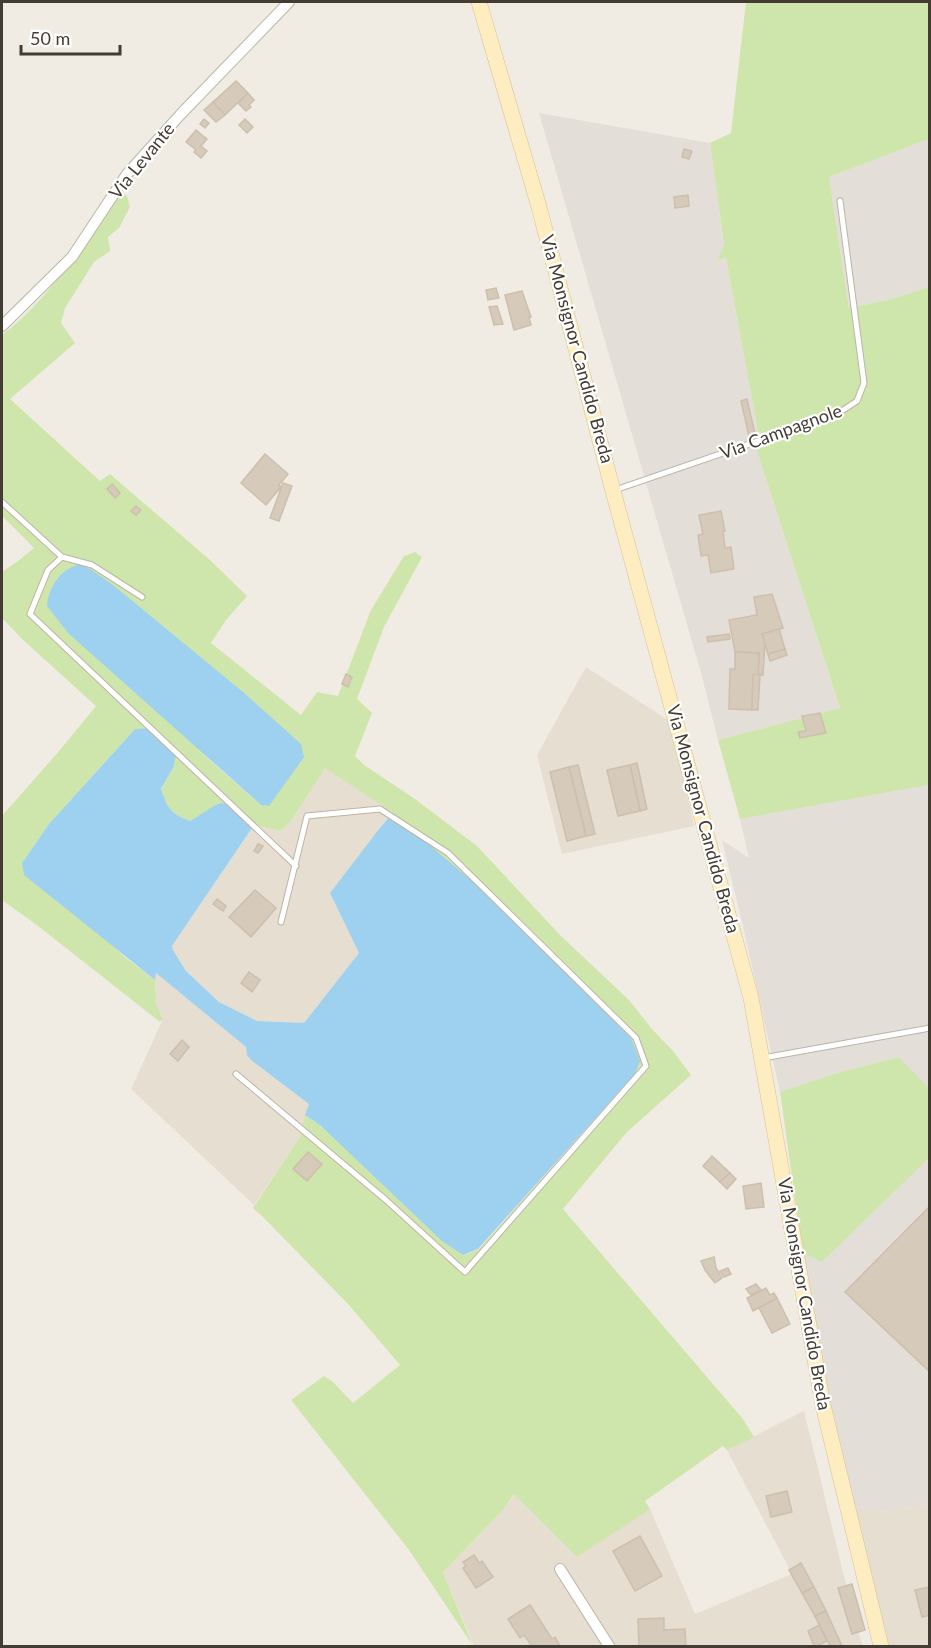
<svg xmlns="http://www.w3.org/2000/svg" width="931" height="1648" viewBox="0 0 931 1648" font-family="Lato,sans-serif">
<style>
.residential{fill:#e5ded1}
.industrial{fill:#e3ded8}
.green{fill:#cee6ab;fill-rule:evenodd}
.water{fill:#9ed1ef}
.building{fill:#d6cabb;stroke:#cdbfac;stroke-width:1.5}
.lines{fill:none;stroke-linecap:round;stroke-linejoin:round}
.lane-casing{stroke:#bdb4a6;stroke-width:7}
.street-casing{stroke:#bdb4a6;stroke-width:12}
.secondary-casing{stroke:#d5c194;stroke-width:16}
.lane{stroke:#fff;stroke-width:5}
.street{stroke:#fff;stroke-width:10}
.secondary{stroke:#feedc0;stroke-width:15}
.labels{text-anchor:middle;stroke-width:4.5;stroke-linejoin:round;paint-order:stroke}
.street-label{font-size:18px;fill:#433c33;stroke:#fff}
</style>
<rect width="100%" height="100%" fill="#f1ece3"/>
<g class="residential">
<path d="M586 667 671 722 694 826 562 854 537 755Z"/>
<path d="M325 767 392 812 330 893 359 953 304 1023 257 1021 219 1002 186 971 173 950 172 946 254 825 281 831 291 821Z"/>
<path d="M155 972 246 1047 247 1055 256 1063 309 1104 301 1135 254 1205 131 1089 163 1019 156 1004Z"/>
<path d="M804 1411 855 1622 863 1646H474L443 1572 502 1511 515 1494 650 1509 695 1614 792 1574 727 1450Z"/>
<path d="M929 1504V1646H887L850 1505 885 1512Z"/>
</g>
<g class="industrial">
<path d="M539 113 710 143 724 246 718 260 726 258 758 431 755 445 840 708 718 740 701 673Z"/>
<path d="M929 139V287L888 300 849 308 829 177Z"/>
<path d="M929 785V1088L899 1057 837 1073 780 1092 743 926 722 840 749 858 740 819Z"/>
<path d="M929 1158V1504L885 1512 850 1505 822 1383 803 1254 822 1262Z"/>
</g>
<g class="green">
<path d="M746 2H929V139L829 177 849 308 888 300 929 287V785L740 819 718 740 840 708 755 445 758 431 726 258 717 260 724 245 710 143 731 133Z"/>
<path d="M120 190 127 196 130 207 119 228 108 237 110 251 94 262 65 308 61 323 75 343 10 399 100 481 110 474 210 560 247 596 226 620 211 643 301 715 317 692 338 696 371 610 404 556 415 552 422 557 384 627 357 699 372 713 355 756 364 765 415 799 477 846 561 936 629 1000 652 1029 673 1051 691 1075 627 1132 563 1209 743 1419 754 1437 727 1450 723 1446 645 1501 650 1509 577 1557 514 1494 502 1511 443 1572 473 1646 409 1550 291 1400 324 1376 333 1382 353 1403 400 1365 348 1304 262 1216 253 1208 301 1135 305 1115 321 1126 463 1255 478 1250 635 1074 389 817 392 812 325 768 291 821 281 831 254 825 220 803 200 816 190 821C170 813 168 809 161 790L173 768 134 730 49 824 22 863 126 958 155 980 156 1004 163 1019 160 1022 38 926 2 900V816L60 750 96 706 23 640 2 618V572L18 561 34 548 2 516V335C50 299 87 239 120 190ZM198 750 269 806 261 805Z"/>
<path d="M899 1057 929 1088V1158L822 1262 803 1254 780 1092 837 1073Z"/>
</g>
<g class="water">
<path d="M83 564 113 585 243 692 301 744 304 757 269 806 261 805 68 633 47 606C48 587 62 566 83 564Z"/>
<path d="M151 728 177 751 173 768 161 789C168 809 170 813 190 821 198 817 215 804 221 803 230 802 247 819 254 825L172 946 173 950 186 971 219 1002 257 1021 304 1023 359 953 330 893 379 829 389 817 420 837 479 887 631 1038 640 1061 635 1074 478 1249 463 1255 442 1241 321 1126 305 1115 309 1104 251 1060 247 1055 246 1047 156 973 155 980 24 875 22 863 49 824 135 729Z"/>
</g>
<g class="building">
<path d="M236 81 248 93 225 115 213 102Z"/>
<path d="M248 93 254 100 249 105 251 107 246 111 238 103Z"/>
<path d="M213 102 225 115 216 122 204 110Z"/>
<path d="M204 119 209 123 205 128 200 124Z"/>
<path d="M245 119 253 127 247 133 239 125Z"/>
<path d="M196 130 207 139 201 146 207 151 201 158 194 152 196 150 186 142Z"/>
<path d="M684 149 692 151 689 159 682 157Z"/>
<path d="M688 195 689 206 675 208 674 197Z"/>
<path d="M496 288 499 298 488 300 486 290Z"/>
<path d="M522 291 531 317H529L531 325 514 330 505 295Z"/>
<path d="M497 306 503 324 494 325 489 307Z"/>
<path d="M747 399 755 434 749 436 741 401Z"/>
<path d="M265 454 288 474 279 485 281 487 266 505 241 483Z"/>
<path d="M283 483 292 486 279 521 270 518Z"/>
<path d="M112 484 120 493 115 498 107 489Z"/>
<path d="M136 506 141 510 136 515 131 511Z"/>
<path d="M721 511 725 531H723L725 548 731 547 734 569 711 573 708 555 701 556 698 535 703 534 699 515Z"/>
<path d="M772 594 783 628 762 634 765 642 763 675H758L759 653 735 652 729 620 757 615 754 597Z"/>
<path d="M779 629 785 649 768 654 762 634Z"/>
<path d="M729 634 730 639 708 642 707 637Z"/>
<path d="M785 649 787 655 770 661 768 654Z"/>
<path d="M735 652 759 653 758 675H753L752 710 729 709 730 669H735Z"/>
<path d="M346 674 352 677 348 687 342 684Z"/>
<path d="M760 674 758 710H752L753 675Z"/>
<path d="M820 713 826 733 800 738 798 732 806 731 802 716Z"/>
<path d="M637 763 647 809 640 811 630 765Z"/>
<path d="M578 765 595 834 586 836 569 767Z"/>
<path d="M630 765 640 811 618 816 607 770Z"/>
<path d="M569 767 586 836 567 841 550 772Z"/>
<path d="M258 844 263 846 258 853 254 851Z"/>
<path d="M255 890 276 908 251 937 229 917Z"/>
<path d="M217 899 226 906 223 911 213 904Z"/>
<path d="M249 972 260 980 252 992 241 983Z"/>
<path d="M182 1040 189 1047 178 1061 170 1054Z"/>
<path d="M308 1152 322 1164 307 1181 293 1169Z"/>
<path d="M712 1156 730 1173 720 1182 703 1166Z"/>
<path d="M730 1173 736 1179 727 1189 720 1182Z"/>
<path d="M761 1183 764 1207 746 1209 743 1186Z"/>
<path d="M930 1206V1372L845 1292Z"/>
<path d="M714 1257 716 1268 722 1278 715 1283 705 1270 701 1261Z"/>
<path d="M728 1268 731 1274 724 1277 720 1271Z"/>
<path d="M756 1284 761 1290 751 1295 746 1289Z"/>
<path d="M766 1288 770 1295 774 1293 777 1298 753 1311 747 1298Z"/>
<path d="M777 1298 790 1324 772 1333 759 1308Z"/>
<path d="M787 1491 792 1512 771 1517 766 1496Z"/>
<path d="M640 1536 662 1576 635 1591 613 1551Z"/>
<path d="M474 1555 479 1563 482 1561 493 1577 476 1588 463 1568 466 1566 463 1562Z"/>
<path d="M801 1563 814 1587 802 1593 789 1570Z"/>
<path d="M852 1584 865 1630 852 1634 838 1588Z"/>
<path d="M814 1587 826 1611 815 1616 802 1593Z"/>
<path d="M930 1587V1615L922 1617 915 1590Z"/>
<path d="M530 1605 552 1639 555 1637 560 1646H532L524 1635 520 1638 508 1619Z"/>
<path d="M826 1611 842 1646H830L815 1616Z"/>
<path d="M664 1618V1630L685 1629 686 1646H639L638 1619Z"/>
<path d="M819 1625 827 1641 817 1646H814L808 1631Z"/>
</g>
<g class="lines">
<g class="lane-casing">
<g id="lane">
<path d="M615 490 837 414 857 401 864 383 840 201"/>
<path d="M2 502 62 557"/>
<path d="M142 597 92 565 62 557 48 570 30 614 296 866"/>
<path d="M763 1058 930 1028"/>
<path d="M236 1074 386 1200 465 1272 646 1066 636 1038 448 853 380 809 307 816 281 922"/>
</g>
</g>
<g class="street-casing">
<g id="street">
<path d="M2 326 72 257 127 174 180 115 289 2"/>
<path d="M560 1569 609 1646"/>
</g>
</g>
<g class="secondary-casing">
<path id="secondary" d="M479 2 539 207 613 491 751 998 823 1405 881 1646"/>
</g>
<use href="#lane" class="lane"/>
<use href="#street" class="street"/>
<use href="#secondary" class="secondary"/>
</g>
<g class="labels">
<g class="street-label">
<text transform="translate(142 161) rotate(-51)" y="6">Via Levante</text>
<text transform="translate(577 349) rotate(75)" y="6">Via Monsignor Candido Breda</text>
<text transform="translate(781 432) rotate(-20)" y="6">Via Campagnole</text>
<text transform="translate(703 819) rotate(75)" y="6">Via Monsignor Candido Breda</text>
<text transform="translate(804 1294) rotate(80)" y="6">Via Monsignor Candido Breda</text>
</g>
</g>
<rect width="931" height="1648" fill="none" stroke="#433c33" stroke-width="6"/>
<path d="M21 45v9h99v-9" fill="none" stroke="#433c33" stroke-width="3"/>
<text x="30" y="45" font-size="18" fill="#433c33" stroke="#ffffff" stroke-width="4.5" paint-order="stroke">50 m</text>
</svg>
